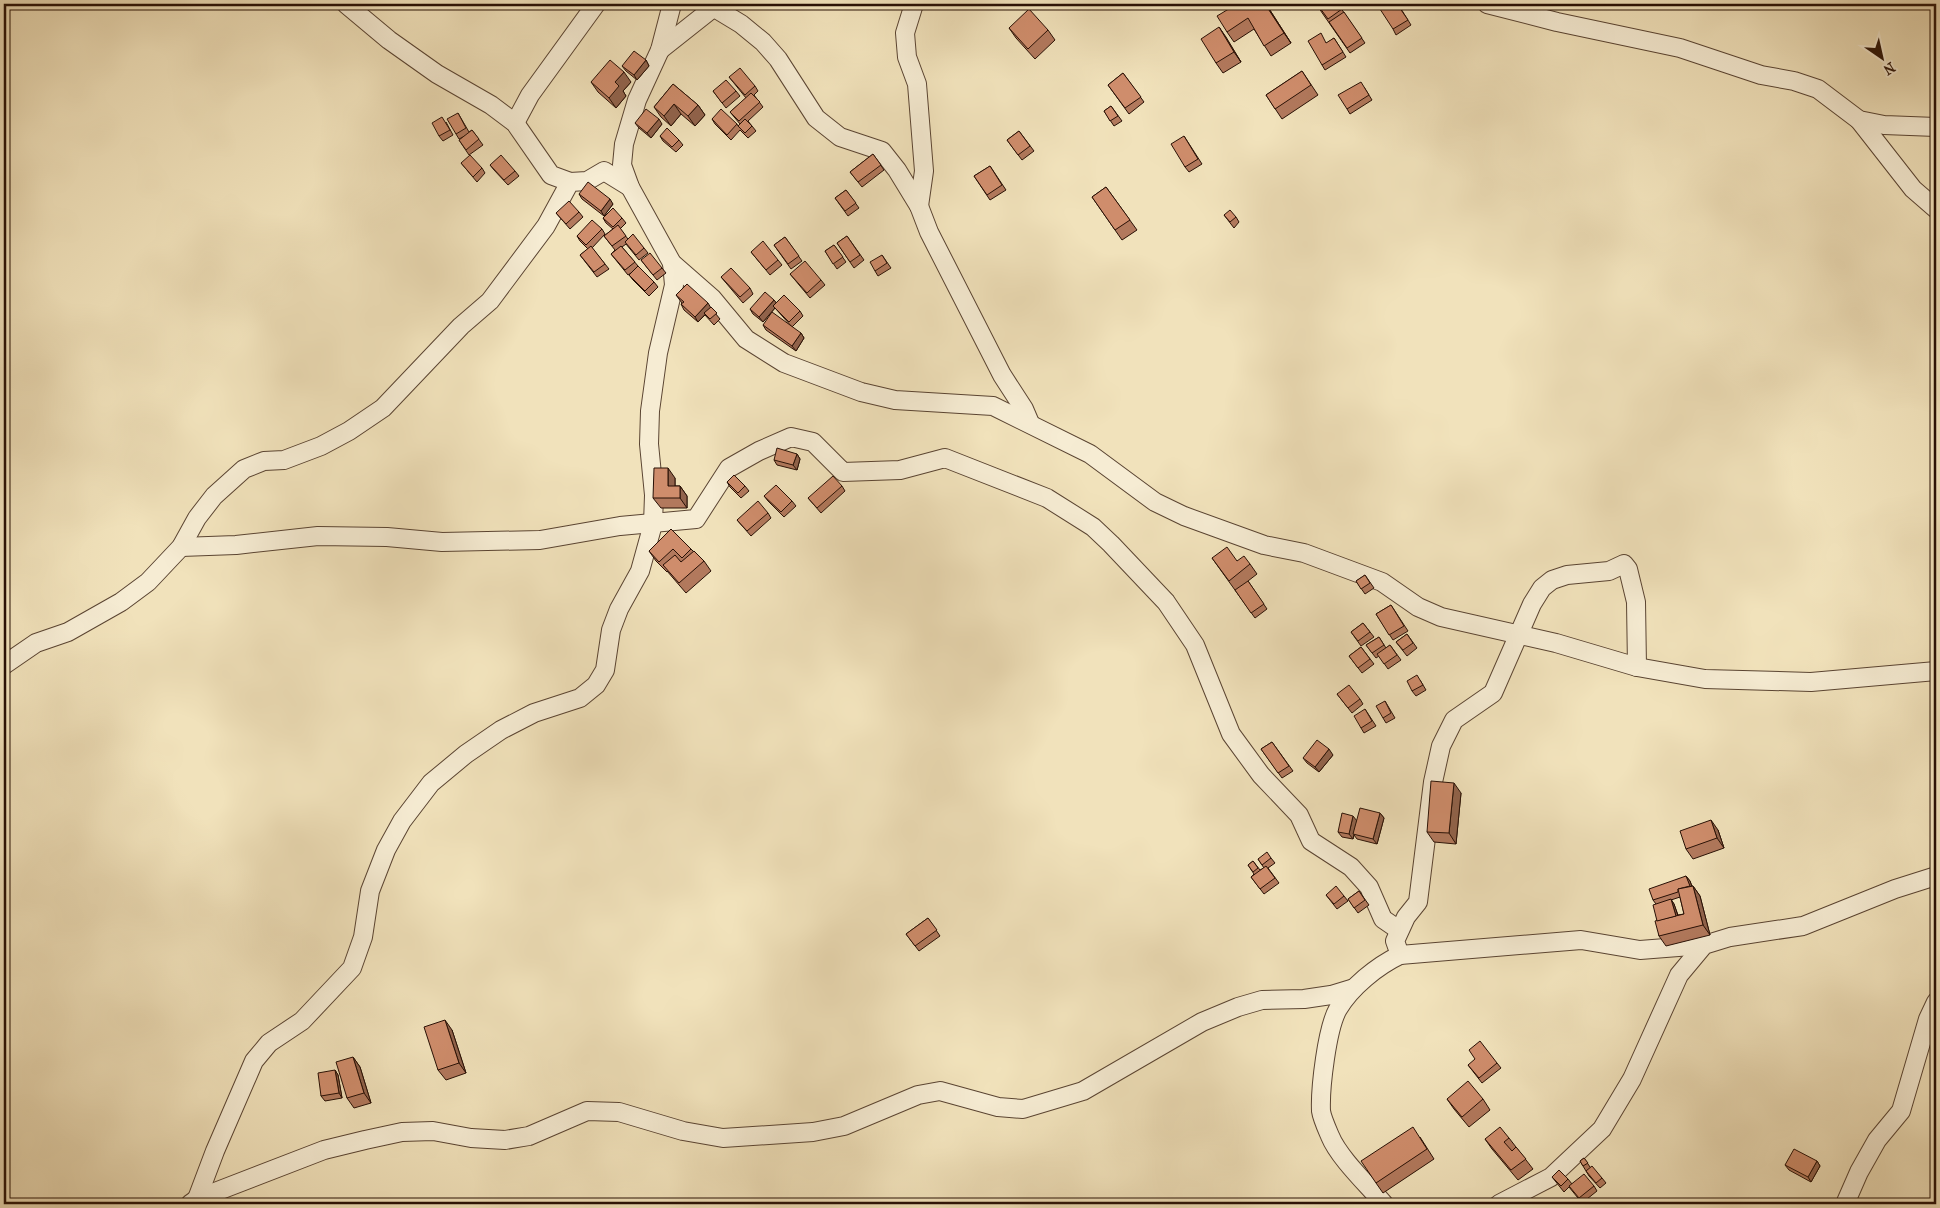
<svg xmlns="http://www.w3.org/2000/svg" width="1940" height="1208" viewBox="0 0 1940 1208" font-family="'IM FELL French Canon',serif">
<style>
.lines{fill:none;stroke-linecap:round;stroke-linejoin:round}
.street-casing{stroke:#5a4432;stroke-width:20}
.street{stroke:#f6ecd3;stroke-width:18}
.wall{fill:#b2795d;stroke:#281005;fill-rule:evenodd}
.shaded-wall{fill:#91634c;stroke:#281005}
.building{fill:#cf8d6c;stroke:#281005}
</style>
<rect width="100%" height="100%" fill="#f1e2bb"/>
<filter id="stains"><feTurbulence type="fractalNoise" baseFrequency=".004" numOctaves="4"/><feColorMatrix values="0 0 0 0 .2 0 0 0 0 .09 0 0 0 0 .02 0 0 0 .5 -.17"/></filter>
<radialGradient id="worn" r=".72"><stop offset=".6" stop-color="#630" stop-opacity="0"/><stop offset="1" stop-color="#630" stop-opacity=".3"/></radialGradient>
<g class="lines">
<g class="street-casing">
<g id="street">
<path d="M346 4 389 40 437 74 491 105 515 123 551 175 570 182"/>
<path d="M672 4 660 50 637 100 624 144 622 165 630 187 672 263 712 298 746 339 784 363 861 392 895 400 993 406 1090 454 1155 502 1184 516 1264 545 1304 553 1382 582 1418 607 1441 617 1556 643 1637 667 1705 679 1811 682 1936 671"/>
<path d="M708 4 741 24 763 42 778 59 816 118 840 137 882 151 897 170 919 206 929 232 1002 375 1024 409 1030 423"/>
<path d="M914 4 905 33 907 57 917 84 924 171 919 206"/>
<path d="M1487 4 1557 22 1680 48 1761 75 1794 81 1818 89 1859 120 1884 125 1936 127"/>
<path d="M660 50 708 12 712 4"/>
<path d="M1859 120 1913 189 1936 209"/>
<path d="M515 123 530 95 596 4"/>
<path d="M181 547 236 545 318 536 387 537 442 542 540 540 620 526 696 519 729 468 759 451 791 437 813 442 843 472 900 470 945 458 1047 498 1093 527 1111 544 1166 602 1195 645 1231 734 1261 775 1299 815 1311 841 1351 867 1369 887 1383 919 1399 930"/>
<path d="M4 665 36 643 68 632 121 602 148 582 181 547 197 518 214 496 244 469 264 461 284 460 321 446 349 431 383 408 461 326 490 301 546 226 570 182 587 181 604 171 630 187"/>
<path d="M1400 955 1395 941 1406 917 1418 902 1433 782 1441 746 1454 720 1493 693 1532 604 1542 588 1552 580 1567 575 1609 571 1624 564 1628 569 1636 602 1637 667"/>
<path d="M190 1204 197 1199 324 1150 365 1140 402 1132 433 1131 471 1138 505 1140 529 1136 587 1111 619 1112 683 1131 723 1138 813 1132 844 1126 918 1095 940 1091 998 1107 1023 1109 1083 1091 1202 1022 1238 1007 1262 1000 1304 999 1331 995 1354 988"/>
<path d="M195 1204 215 1151 254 1061 269 1043 302 1021 352 968 363 937 370 891 386 850 402 821 431 783 466 754 501 730 534 713 580 698 596 685 605 670 611 630 619 609 640 571 653 524 654 495 649 444 650 411 658 353 674 285 672 263"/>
<path d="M1384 1204C1368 1185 1339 1158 1330 1136 1327 1129 1322 1118 1321 1111 1320 1088 1327 1028 1338 1009 1351 987 1377 966 1400 955L1581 940 1640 950 1704 945"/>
<path d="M1499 1204 1551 1177 1602 1129 1632 1079 1679 975 1704 945 1730 937 1803 926 1895 889 1936 876"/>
<path d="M1845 1204 1859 1172 1877 1140 1901 1111 1928 1019 1936 1002"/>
</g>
</g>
<use href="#street" class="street"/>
</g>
<g class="wall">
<path d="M1237 4H1266L1291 43 1271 56 1254 29 1234 42 1227 32Z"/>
<path d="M1316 4H1338L1365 43 1350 53Z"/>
<path d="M1398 4 1411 25 1396 35 1393 29Z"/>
<path d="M1219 27 1241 62 1223 73 1216 63Z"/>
<path d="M1009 28 1048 30 1055 40 1035 59 1016 38Z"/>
<path d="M1334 38 1346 57 1325 70 1322 65 1327 43Z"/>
<path d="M646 60 649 66 637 80 626 71 622 66Z"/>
<path d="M1302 71 1318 95 1282 119 1266 95Z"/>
<path d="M1123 73 1144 102 1129 114 1108 85Z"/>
<path d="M729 77 755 86 758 91 754 95 763 107 748 121 756 131 748 138 740 130 731 140 715 124 712 119 737 124 738 126 740 124 730 112 746 98Z"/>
<path d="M591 82H631L623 91 626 96 616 108 598 92Z"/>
<path d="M673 84 698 105 705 115 695 126 681 114 671 126 661 117 654 107Z"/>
<path d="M1364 87 1372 100 1350 114 1347 109Z"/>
<path d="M713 91H736L740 96 726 108Z"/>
<path d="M1111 106 1122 121 1114 126 1104 111Z"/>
<path d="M458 113 469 132 472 130 483 145 469 155 459 140 465 136 459 139 456 134Z"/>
<path d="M446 122 453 135 443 141 439 136Z"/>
<path d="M635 123 662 124 651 138 639 128Z"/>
<path d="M1019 131 1034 151 1022 160 1007 140Z"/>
<path d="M660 136 679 140 683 145 676 152 663 141Z"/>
<path d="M1184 136 1202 164 1189 172 1185 167Z"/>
<path d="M873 154 884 170 862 187 850 172Z"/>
<path d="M461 163 482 168 485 173 477 182Z"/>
<path d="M490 165 515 171 519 176 508 185 494 170Z"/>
<path d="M990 166 1006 190 990 200 974 176Z"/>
<path d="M1106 187 1137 230 1122 240 1092 197Z"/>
<path d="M846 190 859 208 848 216 835 198Z"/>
<path d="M579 194 613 204 604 216 582 199Z"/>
<path d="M579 212 583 217 570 229 556 213Z"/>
<path d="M1224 215 1236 217 1239 222 1234 228Z"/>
<path d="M603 218H622L626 223 620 229 628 239 644 248 648 253 639 260 626 244 622 247 638 266 654 282 658 287 649 296 633 280 629 275 631 273 628 275 611 254 615 250 604 236 613 229 606 223Z"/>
<path d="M602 229 605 234 592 248 609 269 597 277 580 255 588 249 580 241 577 236Z"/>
<path d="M847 236 864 260 854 268 837 243Z"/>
<path d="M785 237 802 261 791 269 774 245Z"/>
<path d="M834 245 846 262 837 269 825 251Z"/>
<path d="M751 252 778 260 782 265 770 275Z"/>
<path d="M882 255 891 268 878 276 875 271Z"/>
<path d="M641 260 662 268 666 273 657 280Z"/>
<path d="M790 274 821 280 825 285 810 298Z"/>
<path d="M721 277 750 288 753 294 743 303Z"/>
<path d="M676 295 711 308 720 319 714 325 705 315 698 322 684 310 681 304 682 303Z"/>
<path d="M774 300 776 303 800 311 803 316 792 327 775 308 763 322 753 314 750 309Z"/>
<path d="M763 325 801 333 804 338 796 351 766 330Z"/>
<path d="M797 454 800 459 797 470 777 465 774 460Z"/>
<path d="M675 478V486H680L687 496V508H661L653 498Z"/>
<path d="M727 482 745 486 749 491 741 498 730 487Z"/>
<path d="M842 486 845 491 821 513 808 498Z"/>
<path d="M764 496 792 501 796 506 784 517 768 501Z"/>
<path d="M768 513 771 518 751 536 737 520Z"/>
<path d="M671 529 693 551 704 561 711 571 686 593 667 571V572L656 561 649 551Z"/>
<path d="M1212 558 1237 561 1250 564 1257 574 1248 581 1267 609 1255 618Z"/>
<path d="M1365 575 1374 588 1365 594 1356 581Z"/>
<path d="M1391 605 1408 631 1393 640 1376 614Z"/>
<path d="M1363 623 1374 637 1361 646 1351 632Z"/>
<path d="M1407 634 1417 648 1407 656 1396 642Z"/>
<path d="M1379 637 1386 648 1390 645 1401 660 1388 669 1379 656 1376 658 1366 645Z"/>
<path d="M1361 647 1374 664 1362 673 1349 656Z"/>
<path d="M1420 680 1426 690 1416 696 1412 691Z"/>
<path d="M1337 694 1360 699 1363 704 1352 713Z"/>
<path d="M1385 701 1395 718 1386 723 1383 718Z"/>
<path d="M1365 709 1376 726 1364 733 1361 728Z"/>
<path d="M1272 742 1293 771 1282 778 1261 749Z"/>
<path d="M1333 755 1319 772 1307 763 1303 758Z"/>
<path d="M1461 793 1456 844 1434 842 1427 832Z"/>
<path d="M1380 813 1384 818 1377 844 1357 839 1354 835 1353 839 1342 837 1338 832 1357 820Z"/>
<path d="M1718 830 1724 848 1693 859 1686 849Z"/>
<path d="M1271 858 1275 863 1268 868 1279 883 1264 894 1251 877 1254 874 1248 865 1253 861 1260 870 1264 868 1258 859Z"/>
<path d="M1686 876 1690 881 1692 886H1693L1700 896 1710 935 1666 946 1659 936 1656 904 1653 900ZM1680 897 1684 914 1678 915 1674 904 1671 900Z"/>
<path d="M1359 891 1369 905 1358 913 1348 899Z"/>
<path d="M1326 895 1344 896 1348 901 1337 909Z"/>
<path d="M928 918 940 936 919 951 906 934Z"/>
<path d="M452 1030 466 1073 446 1080 438 1070Z"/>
<path d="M353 1057 360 1067 371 1103 354 1108 347 1098Z"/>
<path d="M1497 1063 1501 1068 1482 1083 1468 1065Z"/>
<path d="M335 1070 338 1075 342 1098 325 1101 321 1096Z"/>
<path d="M1447 1099H1483L1490 1110 1469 1127 1454 1109Z"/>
<path d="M1420 1137 1434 1159 1383 1193 1376 1183Z"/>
<path d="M1509 1138 1533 1169 1518 1180 1492 1149 1485 1139Z"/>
<path d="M1584 1158 1590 1167 1602 1178 1606 1183 1600 1188 1589 1176 1580 1161Z"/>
<path d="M1817 1161 1820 1166 1811 1182 1789 1170 1785 1165Z"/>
<path d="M1552 1177 1568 1179 1572 1184 1594 1186 1597 1191 1582 1203 1569 1187 1564 1192Z"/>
</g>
<g class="shaded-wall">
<path d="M1265 4H1266L1291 43 1284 33Z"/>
<path d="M1219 27 1226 37 1241 62 1234 52Z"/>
<path d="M646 60 649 66 637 80 634 75Z"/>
<path d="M624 72 631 82 623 91 626 96 616 108 609 98 615 82Z"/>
<path d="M674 104 681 114 671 126 664 116Z"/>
<path d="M698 105 705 115 695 126 688 116Z"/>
<path d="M659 119 662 124 651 138 647 133Z"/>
<path d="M610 199 613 204 604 216 601 211Z"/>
<path d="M774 300 778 305 773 306 775 308 763 322 759 317Z"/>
<path d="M708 303 711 308 698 322 695 317Z"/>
<path d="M801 333 804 338 796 351 792 346Z"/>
<path d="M797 454 800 459 797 470 793 465Z"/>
<path d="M668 468 675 478V496L668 486Z"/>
<path d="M680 486 687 496V508L680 498Z"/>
<path d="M1329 749 1333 755 1319 772 1315 767Z"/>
<path d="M1454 783 1461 793 1456 844 1449 833Z"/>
<path d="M1380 813 1384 818 1377 844 1373 839Z"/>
<path d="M1353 816 1357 821 1353 839 1349 834Z"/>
<path d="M1711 820 1718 830 1724 848 1717 838Z"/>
<path d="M1686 876 1690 881 1694 893 1690 888Z"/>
<path d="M1693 886 1700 896 1710 935 1703 925Z"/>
<path d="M1671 899 1674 904 1680 922 1676 916Z"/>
<path d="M445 1020 452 1030 466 1073 459 1063Z"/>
<path d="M353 1057 360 1067 371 1103 364 1093Z"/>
<path d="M335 1070 338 1075 342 1098 339 1093Z"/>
<path d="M1817 1161 1820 1166 1811 1182 1808 1177Z"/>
</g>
<g class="building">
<path d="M1237 4H1265L1284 33 1264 46 1248 18 1227 32 1217 16Z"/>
<path d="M1317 4H1338L1342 9 1328 19Z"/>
<path d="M1382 4H1397L1408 20 1393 29 1378 6Z"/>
<path d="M1029 9 1048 30 1028 49 1009 28Z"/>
<path d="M1344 12 1362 38 1347 48 1329 22Z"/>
<path d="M1219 27 1234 52 1216 63 1201 39Z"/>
<path d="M1321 33 1326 43 1334 38 1343 52 1322 65 1308 41Z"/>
<path d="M634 51 646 60 634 75 622 66Z"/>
<path d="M610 60 624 72 615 82 619 86 609 98 591 82Z"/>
<path d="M740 68 755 86 745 95 729 77Z"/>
<path d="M1302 71 1311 85 1275 109 1266 95Z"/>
<path d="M1123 73 1141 97 1125 108 1108 85Z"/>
<path d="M726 80 736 91 722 103 713 91Z"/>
<path d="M1361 82 1369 95 1347 109 1338 95Z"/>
<path d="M673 84 698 105 688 116 674 104 664 116 654 107Z"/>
<path d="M751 93 760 102 739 121 730 112Z"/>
<path d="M1111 106 1118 116 1110 121 1104 111Z"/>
<path d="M646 109 659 119 647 133 635 123Z"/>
<path d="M721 109 737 124 727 135 712 119Z"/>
<path d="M458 113 466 128 456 134 447 119Z"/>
<path d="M442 117 450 130 439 136 432 123Z"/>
<path d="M745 119 752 126 745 133 738 126Z"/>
<path d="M667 128 679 140 672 147 660 136Z"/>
<path d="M472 130 479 139 466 150 459 140Z"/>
<path d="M1019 131 1030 146 1018 155 1007 140Z"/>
<path d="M1184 136 1198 159 1185 167 1171 144Z"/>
<path d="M873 154 881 165 858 182 850 172Z"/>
<path d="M470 155 482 168 473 177 461 163Z"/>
<path d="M501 155 515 171 504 180 490 165Z"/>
<path d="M990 166 1002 185 987 195 974 176Z"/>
<path d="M588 182 610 199 601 211 579 194Z"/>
<path d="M1106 187 1130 220 1115 230 1092 197Z"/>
<path d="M846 190 856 203 845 211 835 198Z"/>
<path d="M569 201 579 212 566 224 556 213Z"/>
<path d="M613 208 622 218 613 227 603 218Z"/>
<path d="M1230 210 1236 217 1230 222 1224 215Z"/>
<path d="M592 220 602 229 586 245 577 236Z"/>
<path d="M618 225 626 236 612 246 604 236Z"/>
<path d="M633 234 644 248 636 255 625 242Z"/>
<path d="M847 236 860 255 850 262 837 243Z"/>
<path d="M785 237 799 256 788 264 774 245Z"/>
<path d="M763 241 778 260 766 270 751 252Z"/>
<path d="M834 245 843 257 833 264 825 251Z"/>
<path d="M591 246 605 264 594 272 580 255Z"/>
<path d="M621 246 635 262 625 270 611 254Z"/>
<path d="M650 253 662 268 653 275 641 260Z"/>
<path d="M882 255 887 263 875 271 870 262Z"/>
<path d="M805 261 821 280 807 293 790 274Z"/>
<path d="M638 266 654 282 645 291 629 275Z"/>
<path d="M731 268 750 288 740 297 721 277Z"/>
<path d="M687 284 708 303 695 317 681 304 684 302 676 295Z"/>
<path d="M765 292 774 300 759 317 750 309Z"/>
<path d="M784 295 800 311 789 322 773 306Z"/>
<path d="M711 307 717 313 710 319 704 313Z"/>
<path d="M772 312 801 333 792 346 763 325Z"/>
<path d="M777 448 797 454 793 465 774 460Z"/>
<path d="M654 468H668V486H680V498H653Z"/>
<path d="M734 475 745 486 738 493 727 482Z"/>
<path d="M833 476 842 486 817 508 808 498Z"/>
<path d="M776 485 792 501 781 512 764 496Z"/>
<path d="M758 501 768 513 747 531 737 520Z"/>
<path d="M671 529 691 549 682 558 673 549 659 562 649 551Z"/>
<path d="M1227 547 1237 561 1244 556 1250 564 1229 581 1212 558Z"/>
<path d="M694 551 704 561 679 583 663 565 675 555 681 562Z"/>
<path d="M1365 575 1370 583 1361 589 1356 581Z"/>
<path d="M1248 581 1264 604 1251 613 1235 590Z"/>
<path d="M1391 605 1404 626 1389 635 1376 614Z"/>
<path d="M1363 623 1370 632 1358 641 1351 632Z"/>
<path d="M1407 634 1413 643 1403 650 1396 642Z"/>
<path d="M1379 637 1384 645 1372 653 1366 645Z"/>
<path d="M1390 645 1397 655 1384 664 1377 654Z"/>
<path d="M1361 647 1370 659 1358 668 1349 656Z"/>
<path d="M1417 675 1423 685 1412 691 1407 681Z"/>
<path d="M1349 685 1360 699 1348 708 1337 694Z"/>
<path d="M1385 701 1391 713 1383 718 1376 706Z"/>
<path d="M1365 709 1372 721 1361 728 1354 716Z"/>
<path d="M1317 740 1329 749 1315 767 1303 758Z"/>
<path d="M1272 742 1289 766 1278 773 1261 749Z"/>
<path d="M1431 781 1454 783 1449 833 1427 832Z"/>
<path d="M1360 808 1380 813 1373 839 1353 834Z"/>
<path d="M1342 813 1353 816 1349 834 1338 832Z"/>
<path d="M1711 820 1717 838 1686 849 1680 831Z"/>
<path d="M1267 852 1271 858 1262 865 1258 859Z"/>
<path d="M1253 861 1258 868 1253 872 1248 865Z"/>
<path d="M1266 866 1275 878 1260 889 1251 877Z"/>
<path d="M1686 876 1690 886 1678 889V892L1653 900 1649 889Z"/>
<path d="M1336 886 1344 896 1334 904 1326 895Z"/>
<path d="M1693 886 1703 925 1659 936 1655 921 1684 914 1678 889Z"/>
<path d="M1359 891 1365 900 1354 908 1348 899Z"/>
<path d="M1671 899 1676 916 1657 921 1653 905Z"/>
<path d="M928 918 937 930 915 946 906 934Z"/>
<path d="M445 1020 459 1063 438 1070 424 1027Z"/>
<path d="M1480 1041 1497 1063 1479 1078 1468 1065 1475 1059 1469 1050Z"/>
<path d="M353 1057 364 1093 347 1098 336 1062Z"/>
<path d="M335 1070 339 1093 321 1096 318 1073Z"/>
<path d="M1468 1081 1483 1099 1462 1117 1447 1099Z"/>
<path d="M1413 1127 1427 1149 1376 1183 1361 1161Z"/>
<path d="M1500 1127 1509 1138 1504 1142 1512 1151 1516 1147 1526 1159 1511 1170 1485 1139Z"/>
<path d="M1794 1149 1817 1161 1808 1177 1785 1165Z"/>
<path d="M1584 1158 1588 1163 1583 1166 1580 1161Z"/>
<path d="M1592 1166 1602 1178 1596 1183 1586 1171Z"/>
<path d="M1559 1170 1568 1179 1561 1186 1552 1177Z"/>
<path d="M1584 1174 1594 1186 1579 1198 1569 1186Z"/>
</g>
<rect width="1940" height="1208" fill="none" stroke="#f1e2bb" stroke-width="20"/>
<rect x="5" y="5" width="1930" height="1198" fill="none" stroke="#281005" stroke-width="2.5"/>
<rect x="10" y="10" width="1920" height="1188" fill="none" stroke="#281005"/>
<g transform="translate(1882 58) rotate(146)" stroke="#f6ecd3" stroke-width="4" paint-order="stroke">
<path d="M0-4L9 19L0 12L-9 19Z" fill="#281005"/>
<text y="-8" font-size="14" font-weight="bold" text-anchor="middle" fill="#281005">N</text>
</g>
<rect width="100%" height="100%" filter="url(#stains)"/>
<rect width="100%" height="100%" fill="url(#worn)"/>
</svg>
